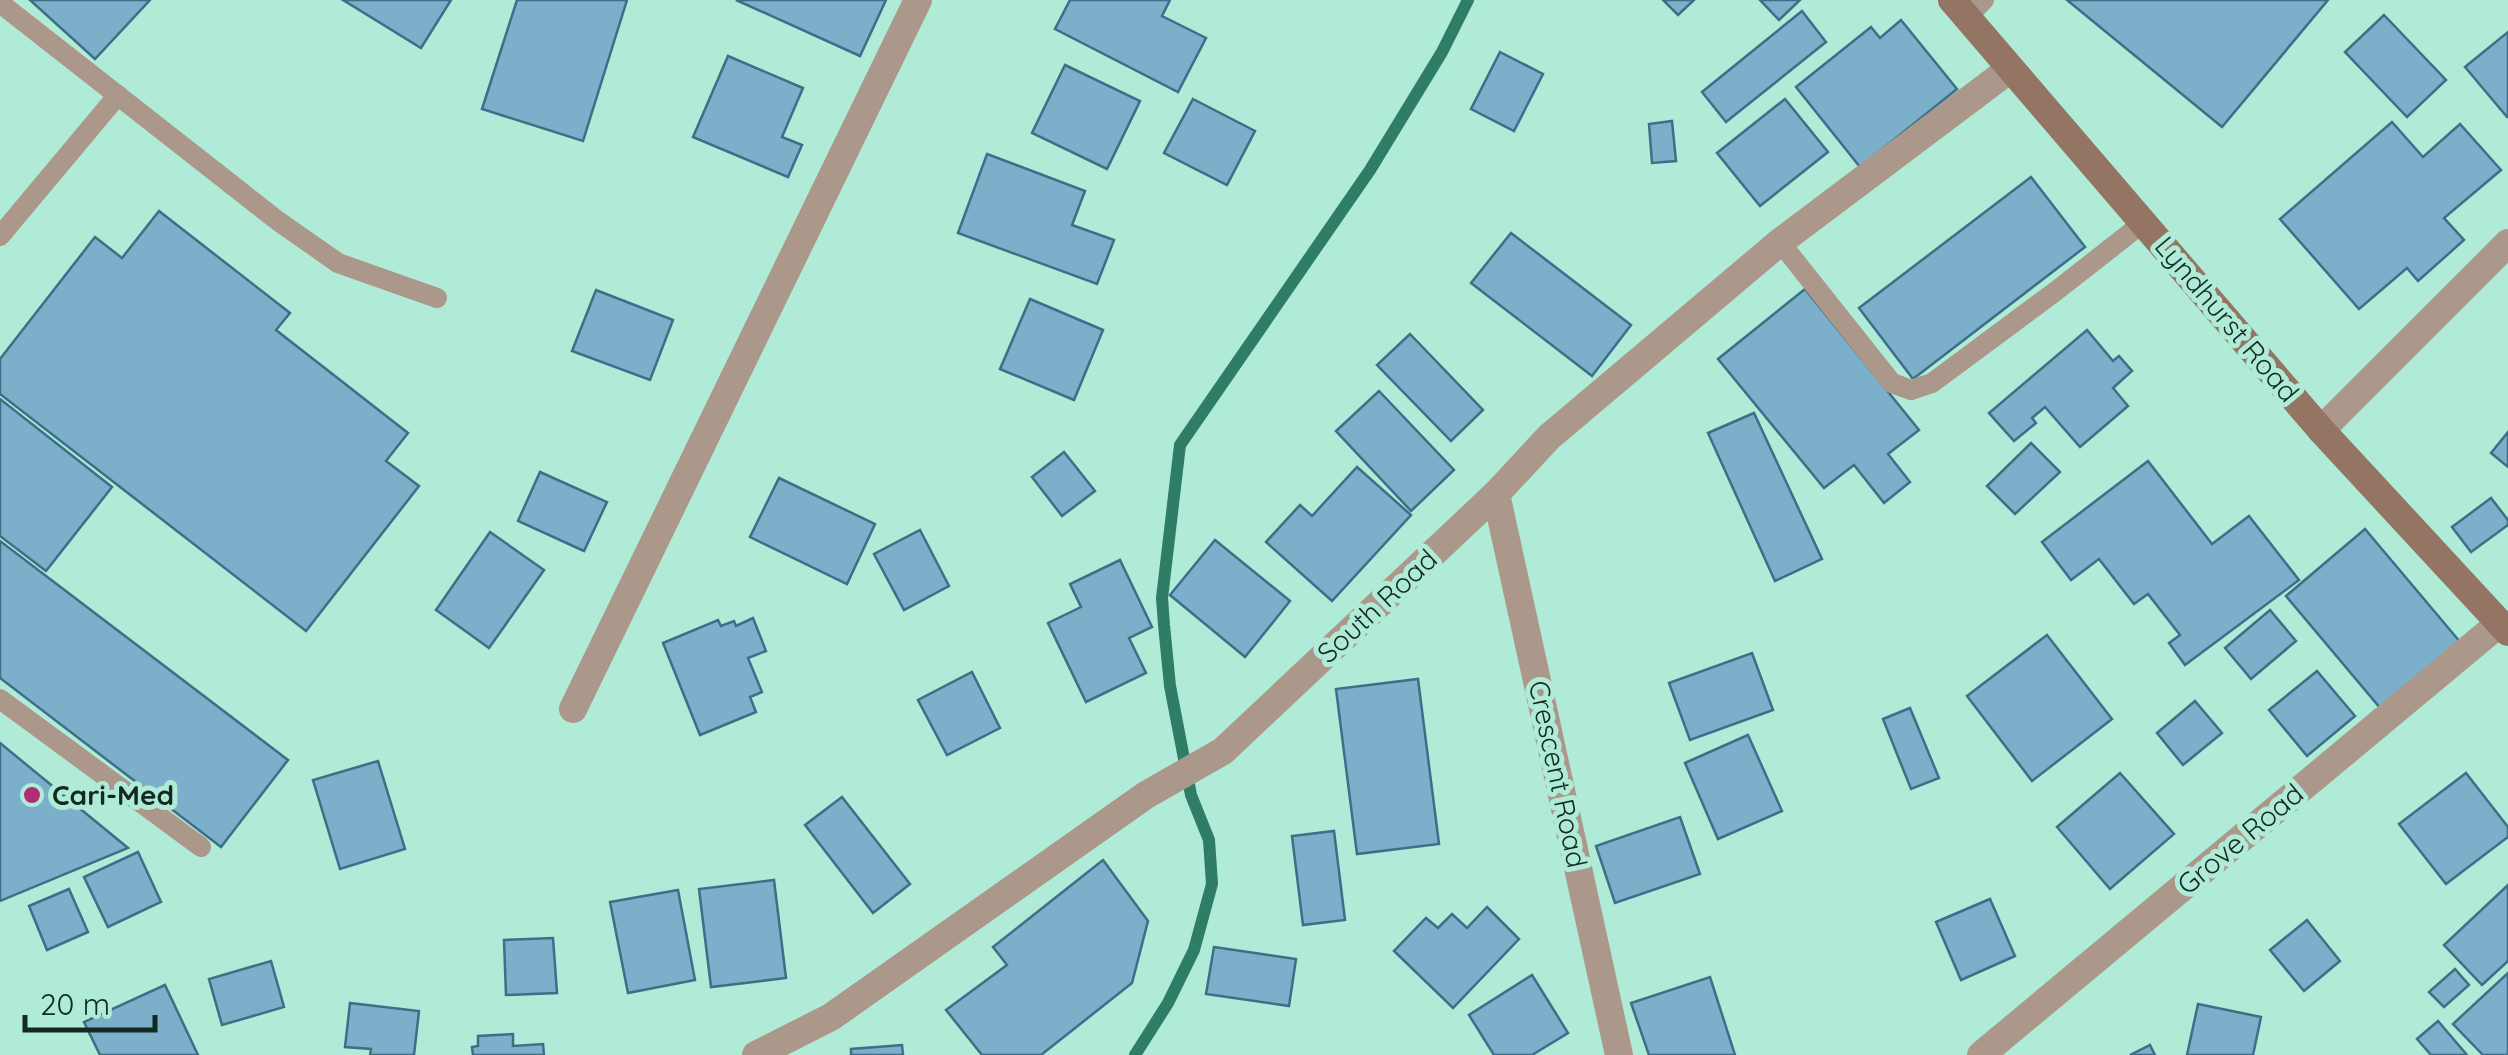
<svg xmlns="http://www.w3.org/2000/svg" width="2508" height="1055" viewBox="0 0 2508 1055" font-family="Quicksand,sans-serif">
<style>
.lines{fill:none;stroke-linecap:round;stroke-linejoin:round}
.stream{stroke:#2f7d67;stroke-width:12}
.building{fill:#7bafca;stroke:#3c6f88;stroke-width:2.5}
.service{stroke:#ac978b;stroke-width:20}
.minor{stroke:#ac978b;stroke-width:28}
.secondary{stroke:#947564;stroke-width:28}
.poi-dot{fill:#b02d76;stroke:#afebd6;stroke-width:4}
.labels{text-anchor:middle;stroke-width:10;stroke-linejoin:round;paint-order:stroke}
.street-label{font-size:28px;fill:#122a22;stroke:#afebd6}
.poi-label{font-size:28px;font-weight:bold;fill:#122a22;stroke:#afebd6;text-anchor:start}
</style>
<rect width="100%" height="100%" fill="#afebd6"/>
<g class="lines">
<path class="stream" d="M1135 1055 1168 1003 1194 950 1212 884 1209 840 1191 795 1170 686 1164 625 1162 598 1180 445 1370 170 1442 52 1468 0"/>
</g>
<g class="building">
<path d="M30 0H150L95 59Z"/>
<path d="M343 0H451L421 48Z"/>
<path d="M517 0H627L583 141 482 109Z"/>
<path d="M736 0H886L860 56Z"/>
<path d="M1070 0H1170L1162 16 1206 38 1178 92 1055 29Z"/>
<path d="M1663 0H1694L1678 15Z"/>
<path d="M1760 0H1800L1779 20Z"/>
<path d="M2067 0H2328L2222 127Z"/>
<path d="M1802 11 1826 42 1726 122 1702 92Z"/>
<path d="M2384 15 2446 80 2407 117 2345 52Z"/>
<path d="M1901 20 1957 89 1860 167 1796 87 1871 27 1880 38Z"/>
<path d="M2508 32V116L2507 117 2465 67Z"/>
<path d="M1500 52 1543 74 1514 131 1471 109Z"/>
<path d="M728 56 803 88 782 137 802 145 788 177 693 137Z"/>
<path d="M1065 65 1140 101 1107 169 1032 133Z"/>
<path d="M1193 99 1255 131 1227 185 1164 153Z"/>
<path d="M1785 99 1828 152 1760 206 1717 153Z"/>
<path d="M1672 121 1676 161 1652 163 1649 124Z"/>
<path d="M2392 122 2423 157 2460 124 2501 170 2444 218 2464 240 2418 281 2407 268 2359 309 2280 219Z"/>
<path d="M987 154 1085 191 1072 225 1114 240 1097 284 958 233Z"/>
<path d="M2031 177 2085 247 1913 379 1859 308Z"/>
<path d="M159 211 290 313 276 330 408 433 386 461 419 486 306 631 0 394V359L95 237 122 258Z"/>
<path d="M1511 233 1631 325 1592 376 1471 283Z"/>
<path d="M1805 289 1919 430 1888 454 1910 482 1884 503 1854 465 1824 488 1718 359Z"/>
<path d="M596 290 673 320 650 380 572 351Z"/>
<path d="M1030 299 1103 330 1074 400 1000 369Z"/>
<path d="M2087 330 2113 361 2119 356 2132 371 2113 388 2128 406 2080 447 2045 407 2032 418 2036 423 2014 441 1989 413Z"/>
<path d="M1410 334 1483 410 1451 441 1377 365Z"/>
<path d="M1379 391 1454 470 1411 511 1336 431Z"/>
<path d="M0 399 112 487 46 571 0 536Z"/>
<path d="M1754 413 1822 559 1775 581 1708 433Z"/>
<path d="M2508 432V467L2491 453Z"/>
<path d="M2031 443 2060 472 2015 514 1987 486Z"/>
<path d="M1064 452 1095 491 1062 516 1032 477Z"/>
<path d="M2148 461 2212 544 2249 516 2299 580 2185 665 2169 643 2180 635 2148 594 2134 604 2099 559 2071 580 2042 542Z"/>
<path d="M1357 467 1411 515 1332 601 1266 542 1300 505 1312 516Z"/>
<path d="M540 472 607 502 584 551 518 521Z"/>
<path d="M779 478 875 524 847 584 750 537Z"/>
<path d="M2491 498 2508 520V525L2471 552 2452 527Z"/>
<path d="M2365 529 2461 643 2381 709 2286 596Z"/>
<path d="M920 530 949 586 904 610 874 554Z"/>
<path d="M490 532 544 570 489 648 436 610Z"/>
<path d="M1215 540 1290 601 1245 657 1170 595Z"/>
<path d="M0 541 288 760 221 847 0 678Z"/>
<path d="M1120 560 1152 627 1129 638 1146 673 1086 702 1048 623 1081 607 1070 584Z"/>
<path d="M2270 610 2296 641 2251 679 2225 648Z"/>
<path d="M753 618 766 651 748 658 762 692 750 697 756 712 700 735 663 643 718 620 721 626 734 621 736 626Z"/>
<path d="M2047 635 2112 719 2032 781 1967 696Z"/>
<path d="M1752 653 1773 710 1690 740 1669 683Z"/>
<path d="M2317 671 2355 716 2307 756 2269 710Z"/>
<path d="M972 672 1000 728 947 755 918 700Z"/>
<path d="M1418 679 1439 844 1357 854 1336 689Z"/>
<path d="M2195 701 2222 733 2183 765 2157 733Z"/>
<path d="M1910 708 1939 778 1911 789 1883 719Z"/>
<path d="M1748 735 1782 811 1718 839 1685 763Z"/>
<path d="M0 743 128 848 0 901Z"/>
<path d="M378 761 405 849 340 869 313 780Z"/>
<path d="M2120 773 2174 834 2110 889 2057 827Z"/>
<path d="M2466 773 2508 827V837L2446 884 2399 824Z"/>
<path d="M842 797 910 884 873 913 805 825Z"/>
<path d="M1680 817 1700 874 1615 903 1596 846Z"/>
<path d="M1334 831 1345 920 1303 925 1292 836Z"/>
<path d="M138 852 161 902 108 927 84 877Z"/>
<path d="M1103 860 1148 921 1132 983 1041 1055H982L946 1010 1007 965 993 947Z"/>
<path d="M774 880 786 978 711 987 699 889Z"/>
<path d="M2508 885V961L2482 985 2444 945Z"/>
<path d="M69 889 88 932 47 950 29 906Z"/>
<path d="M678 890 695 980 628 993 610 902Z"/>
<path d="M1990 899 2015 956 1961 980 1936 922Z"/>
<path d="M1487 907 1519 939 1453 1008 1394 951 1426 918 1438 928 1452 914 1467 928Z"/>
<path d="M2307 920 2340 961 2304 991 2270 950Z"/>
<path d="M553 938 557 993 506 995 504 940Z"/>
<path d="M1214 947 1296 959 1289 1006 1206 994Z"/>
<path d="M271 961 284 1007 222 1025 209 979Z"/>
<path d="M2455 969 2469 985 2444 1007 2429 992Z"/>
<path d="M2508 973V1055H2483L2453 1024Z"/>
<path d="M1532 975 1568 1033 1532 1055H1494L1469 1015Z"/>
<path d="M1710 977 1735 1055H1649L1631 1003Z"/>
<path d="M165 985 198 1055H100L84 1022Z"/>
<path d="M350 1003 419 1011 414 1055H370L371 1049 345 1047Z"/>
<path d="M2198 1004 2261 1017 2253 1055H2187Z"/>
<path d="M2438 1021 2467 1055H2431L2417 1039Z"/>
<path d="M513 1034V1046L543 1044 544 1055H473L472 1047 478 1046V1036Z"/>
<path d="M902 1045 903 1055H851V1049Z"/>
<path d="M2150 1045 2155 1055H2130Z"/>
</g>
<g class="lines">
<g class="service">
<path d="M0 3 278 221 338 263 437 298"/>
<path d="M1967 17 1984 0"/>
<path d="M0 236 118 95"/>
<path d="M1780 242 1892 383 1911 390 1932 383 2056 291 2144 222"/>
<path d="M0 699 201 847"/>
</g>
<g class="minor">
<path d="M2321 430 2508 243"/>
<path d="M1496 494 1619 1055"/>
<path d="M573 709 918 0"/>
<path d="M756 1055 831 1017 1146 795 1223 751 1496 494 1549 437 1780 242 2010 69"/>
<path d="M1981 1055 2500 623"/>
</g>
<path class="secondary" d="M1952 0 2321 430 2508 632"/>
</g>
<circle class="poi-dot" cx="32" cy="795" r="10"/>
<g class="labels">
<g class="street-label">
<text transform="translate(2227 319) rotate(50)" y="10">Lyndhurst Road</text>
<text transform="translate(1377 606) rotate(-43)" y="10">South Road</text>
<text transform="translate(1558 774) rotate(78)" y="10">Crescent Road</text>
<text transform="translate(2240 839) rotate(-40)" y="10">Grove Road</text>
</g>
<g class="poi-label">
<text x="52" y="805">Cari-Med</text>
</g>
</g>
<path d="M25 1015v15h130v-15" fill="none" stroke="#122a22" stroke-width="5"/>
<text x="40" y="1015" font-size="30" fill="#122a22" stroke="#afebd6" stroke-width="8" paint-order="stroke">20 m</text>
</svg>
